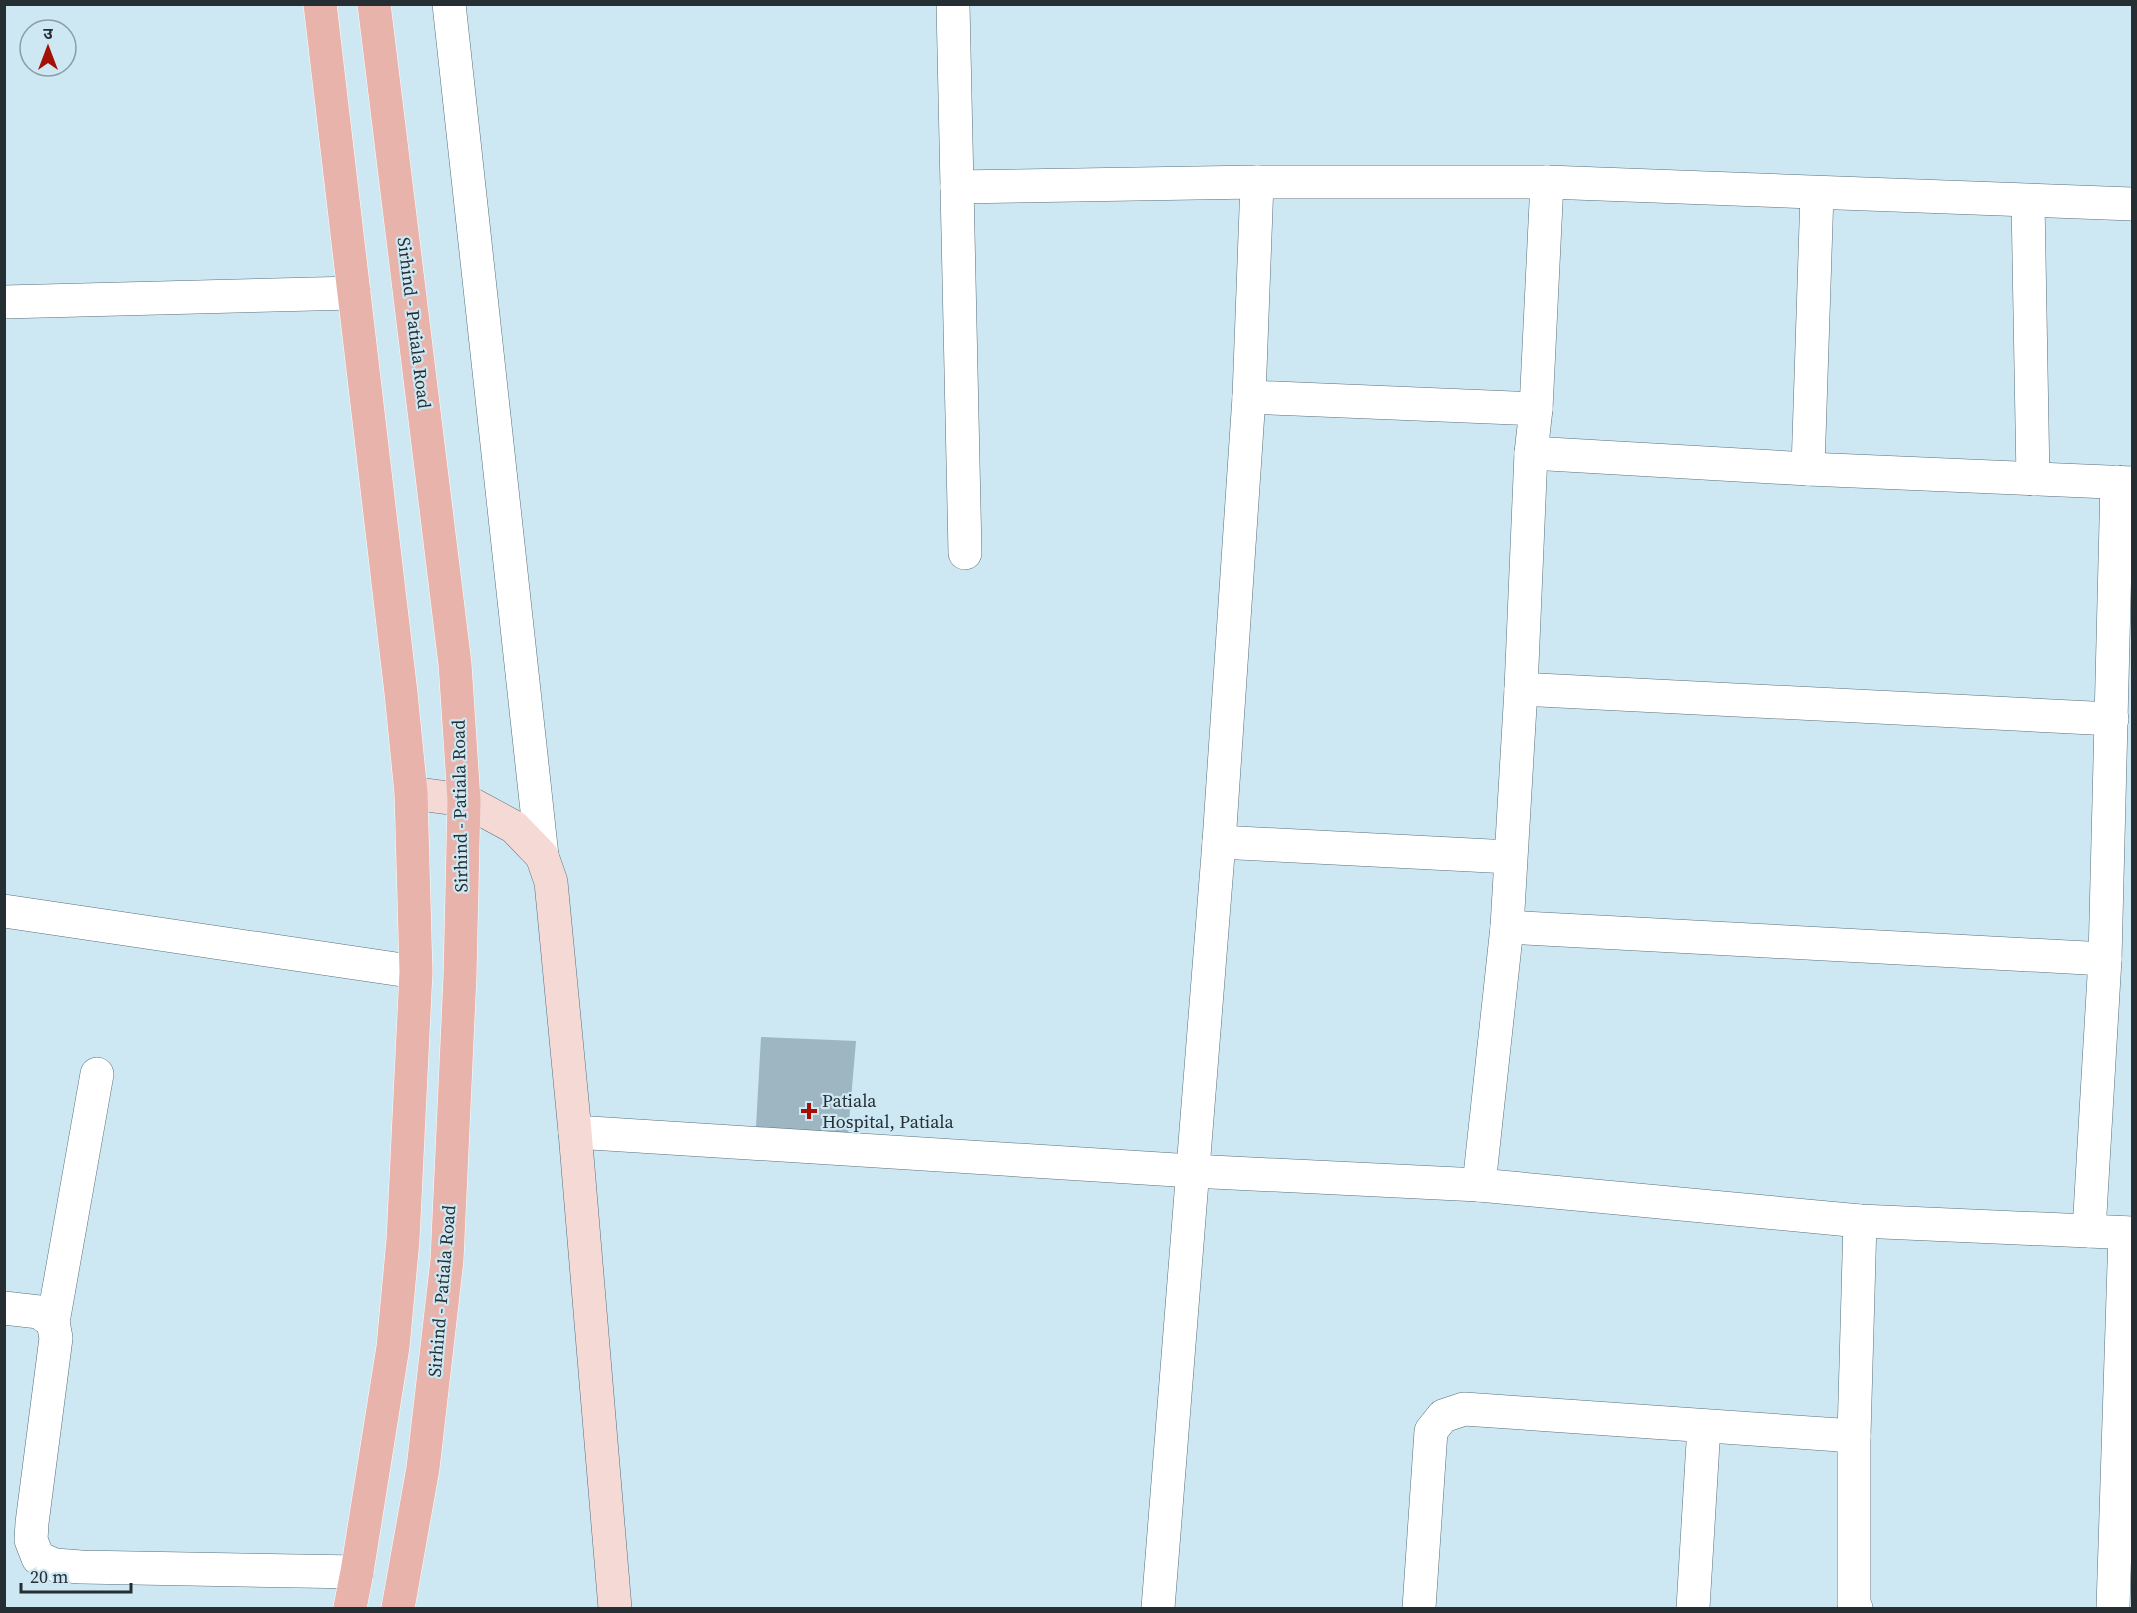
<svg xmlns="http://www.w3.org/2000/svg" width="2137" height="1613" viewBox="0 0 2137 1613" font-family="'Source Serif 4','Noto Sans Devanagari',serif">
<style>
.building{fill:#9db6c2}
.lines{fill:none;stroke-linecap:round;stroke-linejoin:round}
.street-casing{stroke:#59707b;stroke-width:34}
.secondary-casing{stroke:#59707b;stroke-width:34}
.primary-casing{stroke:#fff;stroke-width:34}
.street{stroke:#fff;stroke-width:33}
.secondary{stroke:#f4d9d5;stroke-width:33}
.primary{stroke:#e8b3aa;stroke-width:33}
.poi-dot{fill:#a51006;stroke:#cde7f3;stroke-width:2}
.labels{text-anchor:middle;stroke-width:4.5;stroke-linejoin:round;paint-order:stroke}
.street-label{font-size:18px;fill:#252f33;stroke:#cde7f3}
.poi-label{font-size:18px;fill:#252f33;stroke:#cde7f3;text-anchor:start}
</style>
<rect width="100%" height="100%" fill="#cde7f3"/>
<path class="building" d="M761 1037 856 1041 848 1134 756 1127Z"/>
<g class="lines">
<g class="street-casing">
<g id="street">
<path d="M449 4 542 856"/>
<path d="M953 4 965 553"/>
<path d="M957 187 1257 182H1547L2132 204"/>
<path d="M2028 201 2033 479"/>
<path d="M4 302 354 293"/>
<path d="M1249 397 1536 409"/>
<path d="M1531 453 1808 469 2132 483"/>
<path d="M1808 469 1817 193"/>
<path d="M1521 689 2112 719"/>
<path d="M1219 842 1510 857"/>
<path d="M4 911 416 972"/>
<path d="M1507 927 2105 959"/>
<path d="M97 1074 53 1322 56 1338 32 1523 31 1540 38 1558 55 1565 81 1567 357 1572"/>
<path d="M575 1132 1192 1171 1479 1185 1860 1221 2132 1233"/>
<path d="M1479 1185 1507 927 1521 689 1531 453 1536 409 1547 182"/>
<path d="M2089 1231 2105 959 2117 482"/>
<path d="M4 1308 39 1312 53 1322"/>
<path d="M1158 1608 1219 842 1249 397 1257 182"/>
<path d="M1419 1608 1431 1431 1443 1416 1464 1409 1854 1436"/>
<path d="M1693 1608 1704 1426"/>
<path d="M1856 1608 1854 1604V1436L1860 1221"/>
<path d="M2113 1608 2125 1233"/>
</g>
</g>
<g class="secondary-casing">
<path id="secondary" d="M411 793 464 800 514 827 542 856 551 882 575 1132 615 1608"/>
</g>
<g class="primary-casing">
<g id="primary">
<path d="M320 4 401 693 411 793 416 972 403 1240 393 1347 357 1572 350 1608"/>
<path d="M374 4 455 664 464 800 460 976 447 1260 423 1468 398 1608"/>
</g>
</g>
<use href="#street" class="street"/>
<use href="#secondary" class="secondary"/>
<use href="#primary" class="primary"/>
</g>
<path class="poi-dot" d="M806 1102h6v6h6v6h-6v6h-6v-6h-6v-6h6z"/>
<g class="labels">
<g class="street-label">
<text transform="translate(414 323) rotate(83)" y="6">Sirhind - Patiala Road</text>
<text transform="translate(460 806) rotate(-91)" y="6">Sirhind - Patiala Road</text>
<text transform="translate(442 1291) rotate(-85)" y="6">Sirhind - Patiala Road</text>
</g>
<g class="poi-label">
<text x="822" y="1107">Patiala<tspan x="822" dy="21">Hospital, Patiala</tspan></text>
</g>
</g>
<rect width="2137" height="1613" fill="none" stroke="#252f33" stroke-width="12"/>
<g transform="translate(48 48)"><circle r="28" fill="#cde7f3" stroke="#8a9da6" stroke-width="1.5"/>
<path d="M0-4.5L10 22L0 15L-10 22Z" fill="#a51006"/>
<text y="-9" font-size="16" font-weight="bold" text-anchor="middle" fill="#252f33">उ</text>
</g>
<path d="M21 1583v9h110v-9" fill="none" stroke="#252f33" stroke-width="3"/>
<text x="30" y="1583" font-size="18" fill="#252f33" stroke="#cde7f3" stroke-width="4.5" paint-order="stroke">20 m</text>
</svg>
